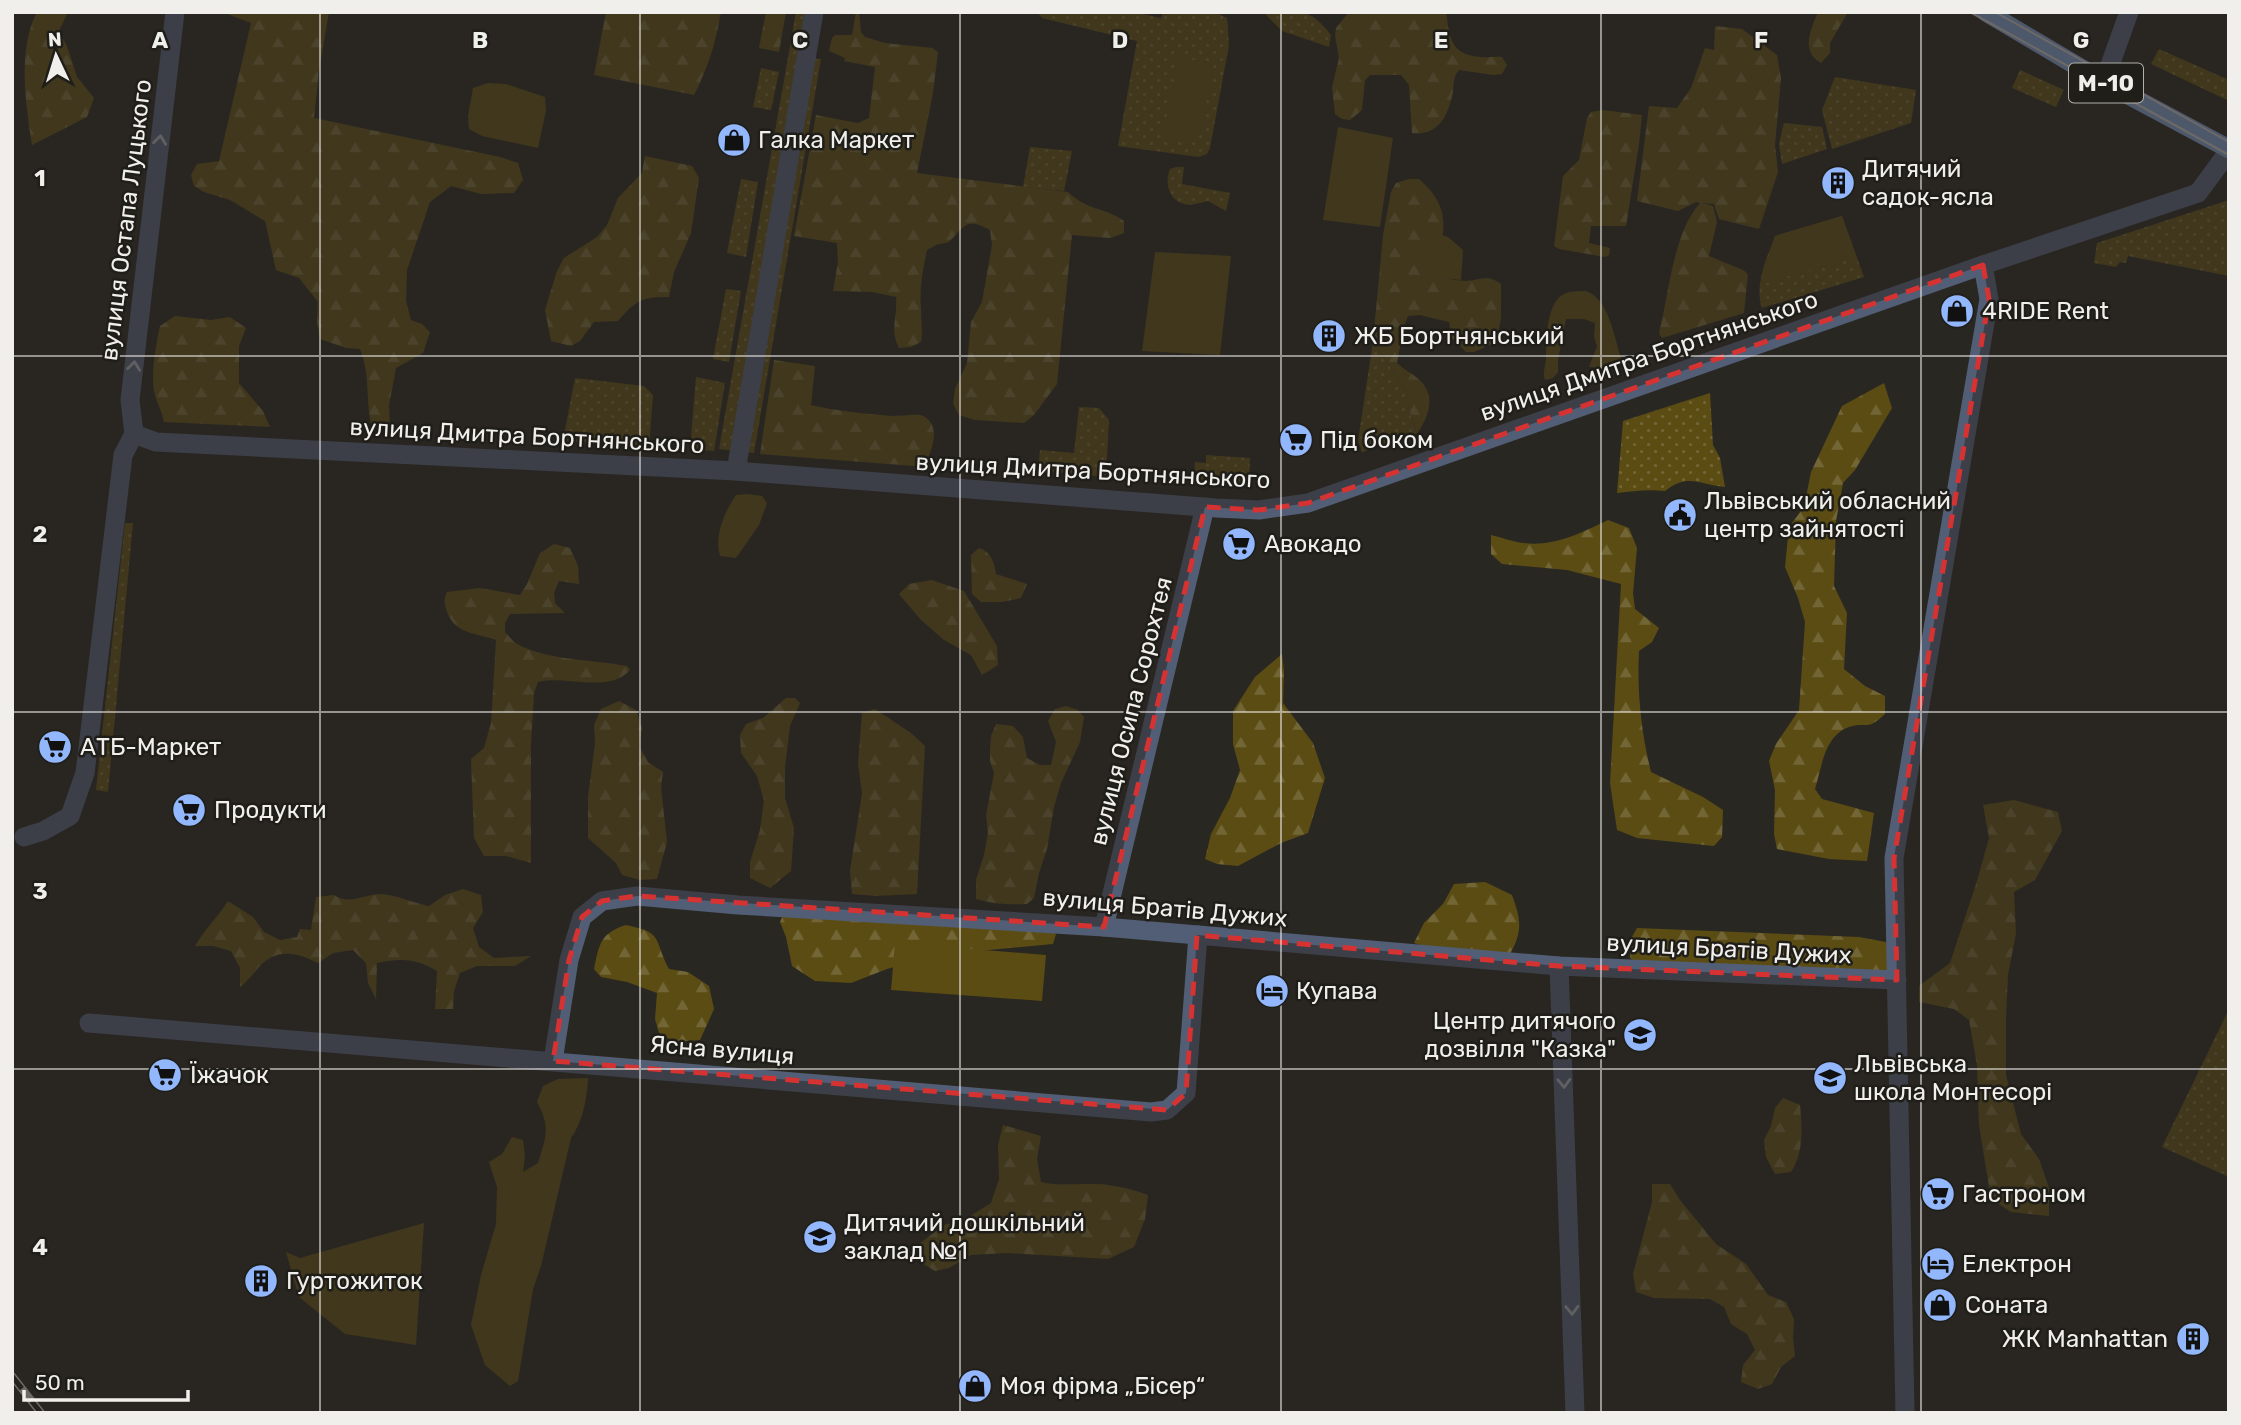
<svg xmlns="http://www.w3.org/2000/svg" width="2241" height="1425" viewBox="0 0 2241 1425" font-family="Rubik,sans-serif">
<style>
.grass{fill:url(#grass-dots)}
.forest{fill:url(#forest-firs)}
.park{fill:#5b4c14}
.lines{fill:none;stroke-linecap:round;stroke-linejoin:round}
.minor{stroke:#525e75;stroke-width:19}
.tertiary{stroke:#525e75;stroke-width:19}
.primary{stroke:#7a94c3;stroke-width:19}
.tram{stroke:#bebcb9;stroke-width:2}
.rail-casing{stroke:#bebcb9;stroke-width:8}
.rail{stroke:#1f1e19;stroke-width:5;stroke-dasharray:16;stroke-linecap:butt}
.oneway{stroke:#a1a6b0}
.marked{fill:none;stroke:#d73232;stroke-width:5;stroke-dasharray:14 9;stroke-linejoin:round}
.grid{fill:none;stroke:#f0efec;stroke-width:2;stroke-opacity:0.55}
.labels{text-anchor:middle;stroke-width:5;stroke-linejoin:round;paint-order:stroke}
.shield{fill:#1f1e19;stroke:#b1b0ad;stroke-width:2}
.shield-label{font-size:23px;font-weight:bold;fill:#f0efec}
.poi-label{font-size:24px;fill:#f0efec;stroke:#1f1e19;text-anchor:start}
.street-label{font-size:24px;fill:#f0efec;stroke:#1f1e19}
.grid-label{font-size:23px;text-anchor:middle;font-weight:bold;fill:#f0efec;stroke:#1f1e19;stroke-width:5;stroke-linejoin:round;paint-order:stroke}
</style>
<defs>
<pattern id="grass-dots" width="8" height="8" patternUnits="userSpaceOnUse" patternTransform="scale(1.75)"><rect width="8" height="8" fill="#5b4c14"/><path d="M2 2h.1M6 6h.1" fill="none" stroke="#736636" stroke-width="1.8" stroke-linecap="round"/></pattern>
<pattern id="forest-firs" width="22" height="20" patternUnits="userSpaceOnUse" patternTransform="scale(1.75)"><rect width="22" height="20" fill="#5b4c14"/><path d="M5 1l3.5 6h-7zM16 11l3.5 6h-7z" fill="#736636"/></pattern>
</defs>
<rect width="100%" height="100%" fill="#292722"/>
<g class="grass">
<path d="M796 12H814L808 58 821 59 754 453 719 449Z"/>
<path d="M1037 12H1134L1161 18 1163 12H1215L1227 18 1229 45 1210 148 1207 154 1199 157 1118 146 1137 41 1042 18Z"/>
<path d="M1263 12C1298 12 1308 5 1331 35L1329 47 1282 31Z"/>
<path d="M2159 49 2229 80V101L2151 64Z"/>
<path d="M761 68 779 72 771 110 753 107Z"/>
<path d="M2020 70 2064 90 2056 107 2012 88Z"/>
<path d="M1835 77 1916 90 1911 123 1832 149 1822 110Z"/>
<path d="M1784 123 1822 127 1827 149 1782 164 1779 144Z"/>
<path d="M1030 147 1072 151 1064 191 1023 187Z"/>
<path d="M1176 167H1184L1182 184 1230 193 1226 211 1208 201C1203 202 1196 204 1191 205 1171 205 1163 185 1170 169Z"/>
<path d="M741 179 758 182 746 257 727 253Z"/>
<path d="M2229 200V276L2128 256 2126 263 2120 262 2116 267 2094 263 2097 243Z"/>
<path d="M1842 216 1864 277 1762 308C1754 284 1767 258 1775 236Z"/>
<path d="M726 289 741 291 729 362 713 359Z"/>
<path d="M1373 341 1407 392V403L1417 434 1362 452 1358 441Z"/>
<path d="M696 377 725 383 714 451 690 449Z"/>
<path d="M575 378 644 386 653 395 649 446 563 441Z"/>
<path d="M1710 393 1713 445 1720 458 1725 487C1699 484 1687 473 1665 491 1647 489 1634 491 1617 493L1623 421Z"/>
<path d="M1079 407 1099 408 1109 420 1106 477 1038 470 1040 450 1074 453Z"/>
<path d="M1206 455 1250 458 1249 486 1194 483 1195 462 1206 463Z"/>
<path d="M125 523H133L108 792 96 790Z"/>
<path d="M2229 1009V1177L2162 1147Z"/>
</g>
<g class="forest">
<path d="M37 12H68L59 31 67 46 77 77 94 98 87 117 32 145C26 105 17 50 37 12Z"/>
<path d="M222 12H329L319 70 314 118 500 157 518 163 523 180 514 193 481 194 451 186 430 202 407 270 406 301 411 320 422 324 430 332 423 353 396 368 389 405 390 428 386 431 372 428C365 400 371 377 360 349L346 348 320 339 317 321 318 302 299 278 276 270 265 221 230 200 204 192 194 186 191 175 197 164 219 161 251 23Z"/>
<path d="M606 12H721C716 42 708 68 694 95L594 75Z"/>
<path d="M766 12H786L779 52 759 48Z"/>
<path d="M856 12H859L861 32 865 37 885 43 932 48 938 52 933 93 917 173 1068 192C1089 212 1103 206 1124 221V233L1110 238 1072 235 1057 384 1034 415 1024 423 975 420 959 415 953 404 955 389 967 363 971 322 982 302 992 245 990 230C966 217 965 226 949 242L936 245 927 250C923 269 919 289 921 308 921 321 923 330 921 342L911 347 899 348C889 330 898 317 896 297L872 292 833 291 838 262 837 243 794 236 816 115 858 123 869 118 875 67 844 61 845 58 829 51 832 38 835 35H852Z"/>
<path d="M1349 12H1446C1450 37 1449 54 1480 57 1487 58 1494 56 1502 57L1507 65 1502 74 1493 75 1459 70C1451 80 1455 86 1452 96 1447 119 1436 136 1412 133L1409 85 1401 75H1370L1365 80 1362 110 1350 120 1342 119 1335 114 1332 87 1339 58 1335 36 1336 28Z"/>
<path d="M1818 12H1848L1830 43V53L1821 63C1800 51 1811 29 1818 12Z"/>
<path d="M1715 26 1742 29 1777 55 1781 78 1775 145 1778 172 1759 229 1719 219 1714 204 1703 203 1713 206 1717 222 1709 256 1743 270 1748 274 1744 313 1662 338 1659 333C1669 294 1673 233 1700 203L1696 202 1678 211 1637 201 1649 106 1677 108 1691 88 1705 48 1714 50Z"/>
<path d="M1603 110 1642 115 1639 144 1626 226H1591L1589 243 1610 248 1609 255 1605 257 1559 249 1554 246 1563 176 1579 160 1587 118 1591 112Z"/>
<path d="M645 156 692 166 699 178 691 233 674 272 669 297C642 296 635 301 618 321L594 322 580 341 571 346 551 341 545 310 557 271 564 258 597 237 607 225 618 198 642 173Z"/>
<path d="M1409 179H1419C1457 212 1440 235 1437 277 1447 278 1457 281 1467 281 1480 280 1488 274 1501 284V318L1496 342 1474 352H1466L1452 338 1449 322 1420 315 1408 316 1404 326 1397 363C1403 369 1410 372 1416 377 1437 393 1430 415 1417 434L1407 403V392L1373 341 1383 235 1391 192 1396 183Z"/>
<path d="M175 316 211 320 230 317 246 328 239 346V383L263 411 270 427 164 422C162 412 158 405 155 395 150 377 156 344 160 326Z"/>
<path d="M774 360 815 366 811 405C835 411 867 414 893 416 901 416 912 414 920 415 925 416 930 420 932 425 938 439 928 453 927 467L760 454Z"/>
<path d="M1884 383 1892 408 1855 470 1843 483 1836 521 1834 586 1847 613 1844 669 1865 686 1885 696V714C1866 732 1868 721 1849 727 1824 736 1822 767 1815 789L1822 799 1874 813 1867 861 1829 859 1777 849 1774 834 1775 790 1769 761 1776 744 1799 710 1805 622 1798 598 1785 567 1789 527 1804 507 1811 472 1842 406Z"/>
<path d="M1608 520 1629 528 1637 548 1633 593 1635 609 1659 628 1652 642 1639 651C1637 693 1641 731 1651 772L1703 797 1723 810 1722 837 1714 846 1637 838 1617 830 1610 783 1621 584 1567 570 1502 564 1491 554V535C1501 537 1513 542 1523 543 1554 547 1581 533 1608 520Z"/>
<path d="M554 544 570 548 578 566 579 584 559 581 554 593 555 603 565 613 510 614 505 623V632C509 636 513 642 517 644 545 660 596 660 627 666L630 670C609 694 566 675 538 682L534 693 531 745V863L506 856H484L474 838 471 759 484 748 491 723 496 640C475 632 454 635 446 609 444 602 444 599 447 592L480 588 520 595 527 584 540 553Z"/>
<path d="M979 548C991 552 994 562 996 574L1027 584 1021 598 1002 602H981L972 594 971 555Z"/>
<path d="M932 580 964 591 997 646 998 665 982 675 971 655 944 640 921 620 899 594 909 584Z"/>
<path d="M1282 654 1284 671 1283 703 1313 743 1325 778 1308 833 1281 843 1238 866 1217 864 1205 859 1211 834 1230 798 1240 770 1233 744V711L1255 677Z"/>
<path d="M786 698H795L800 703 790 726 785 767V798L794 828 791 871 770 888 750 878V862L760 830 764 800 757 776 741 753 740 735 746 724 763 718Z"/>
<path d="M619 701 636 710 642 728 639 746 648 762 663 772 661 787 667 842 657 879 640 880 622 875 616 863 588 838V797L595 744 594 725 601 709Z"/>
<path d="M1066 706 1078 710 1084 717 1080 742 1061 783 1054 807 1047 849 1039 873 1034 898 1027 904C1009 905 993 904 976 899V880L984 855 988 833 986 815 994 773 990 761V749L991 736 996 724 1013 726 1023 737 1027 758 1040 765H1051L1056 742 1048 721 1055 709Z"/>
<path d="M875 709 911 733 925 746 917 894 876 896 852 894 850 871 862 793 858 763 862 713Z"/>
<path d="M2014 800 2058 812 2062 831 2035 880 2014 892 2016 933 2008 975 2006 1018V1075L2021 1134 2039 1159 2049 1188V1216L2011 1212 1991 1199 1979 1125 1977 1065 1969 1020 1954 1009 1919 1002V986L1950 963 1977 881 1989 838 1983 805Z"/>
<path d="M1485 882 1512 895C1521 920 1523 931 1510 954L1434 949 1414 943 1424 923 1443 904 1454 884Z"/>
<path d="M463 889 481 895 483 912 473 928 479 947 494 958 531 956 515 966H477L460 973 454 991 453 1009H435L437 971C416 958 400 958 377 963L376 999 368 983 366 963 353 950 333 953 318 963C301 954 281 948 264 962 257 968 250 979 240 987V968L231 951 213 946H195C204 930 218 917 228 901L253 917 264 932 280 940 297 937 300 929 311 930 316 897 334 895C348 905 364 895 379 894 396 894 412 903 429 906L445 895Z"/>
<path d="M784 912 1047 929 1056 934 1053 944 935 955 887 969 851 983 815 981 792 966 786 937 780 922Z"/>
<path d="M626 925C664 933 653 938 669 969L688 972 709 986 714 1009 700 1040 675 1042 659 1033 655 1019 657 993 627 982 601 977 594 969C599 945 600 933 626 925Z"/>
<path d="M1637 928 1859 937 1891 943 1889 974 1640 966 1630 958 1632 937Z"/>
<path d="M1783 1098 1800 1105C1802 1127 1804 1153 1791 1172L1775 1174 1766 1157 1764 1140 1771 1126 1775 1108Z"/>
<path d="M1003 1125 1041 1136 1037 1159 1041 1182C1058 1186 1074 1184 1092 1184 1111 1184 1129 1188 1148 1195L1145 1219 1134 1247 1108 1259 1007 1253 971 1255 949 1268 935 1271 922 1263 915 1247 944 1225 967 1218 991 1203 999 1179 998 1145Z"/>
<path d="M1652 1184H1670L1680 1200 1716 1244 1746 1264 1768 1295 1786 1302 1794 1319 1793 1338 1795 1356 1781 1367 1772 1384 1758 1389 1741 1382 1743 1365 1755 1350 1747 1334 1731 1324 1724 1307 1710 1299 1654 1298 1636 1292 1633 1274 1652 1202Z"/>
</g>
<g class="park">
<path d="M1179 57 1214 64 1198 143 1163 137Z"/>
<path d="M488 83 506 84 545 97 546 111 538 148 482 136 469 129 468 116 473 88Z"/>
<path d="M1338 127 1393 138 1380 227 1323 220Z"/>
<path d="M1842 216 1856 256 1760 285 1775 236Z"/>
<path d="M1426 230 1448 237 1463 250 1461 280 1421 276Z"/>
<path d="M1155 252 1231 256 1220 355 1142 351Z"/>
<path d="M1586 291C1609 299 1614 337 1621 358L1612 368 1589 367 1597 346 1594 337 1595 323 1584 319H1566L1558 360V372L1553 378 1545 380C1542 371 1546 366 1546 358 1547 338 1545 298 1569 292 1574 291 1580 291 1586 291Z"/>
<path d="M747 494 762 496 767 503 759 525 736 558 720 556C714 536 724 513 736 495Z"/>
<path d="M895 943 1046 955 1042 1001 891 990Z"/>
<path d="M588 1078C587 1099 583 1121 571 1138L541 1266 533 1289 518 1381 510 1386 485 1365 471 1325 481 1275 496 1224 497 1187 489 1162 502 1154 512 1137 523 1140 525 1156 523 1172 538 1163C546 1137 551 1127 537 1102L543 1086 558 1079Z"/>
<path d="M424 1223 416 1345 345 1334 299 1297 286 1252 300 1258Z"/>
</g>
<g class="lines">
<g class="minor">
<path d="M2104 82 2129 12"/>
<path d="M134 434 156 442 736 471 1216 508 1259 510 1308 503 1983 265"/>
<path d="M134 434 130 400 175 12"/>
<path d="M736 471 814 12"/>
<path d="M24 837 43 831 70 816 85 773 123 455 134 434"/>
<path d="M1104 927 1205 507"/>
<path d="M1559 966 1575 1413"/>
<path d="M89 1023 1151 1112 1167 1110 1186 1093 1198 935"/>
<path d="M553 1061 569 960 582 917 602 901 637 896 738 905 1104 927 1559 966 1897 980"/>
</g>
<path class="tertiary" d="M1905 1413 1894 858 1989 299 1983 265 2198 193 2229 151"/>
<path class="primary" d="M1986 12 2104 82 2229 149"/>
<g class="tram">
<path d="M1970 12 2229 155"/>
<path d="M1995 12 2229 142"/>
</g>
<g class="rail-casing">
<path id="rail" d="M12 1376 41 1413"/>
</g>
<use href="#rail" class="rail"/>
</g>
<defs><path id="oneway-chevron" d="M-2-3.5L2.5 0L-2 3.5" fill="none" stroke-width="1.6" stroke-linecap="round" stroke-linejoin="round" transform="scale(1.75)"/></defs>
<g class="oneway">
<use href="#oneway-chevron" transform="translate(160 140) rotate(-83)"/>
<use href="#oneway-chevron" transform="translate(134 366) rotate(-83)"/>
<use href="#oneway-chevron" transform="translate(1564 1083) rotate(88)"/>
<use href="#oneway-chevron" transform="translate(1572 1310) rotate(88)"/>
</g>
<path d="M0 0H2241V1425H0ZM1983 265 1989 299 1894 858 1897 980 1559 966 1197 935 1186 1093 1167 1110 553 1061 569 960 582 917 602 901 637 896 1104 927 1205 507 1259 510 1308 503Z" fill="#292722" fill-opacity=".55" fill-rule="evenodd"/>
<path class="marked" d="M1983 265 1989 299 1894 858 1897 980 1559 966 1197 935 1186 1093 1167 1110 553 1061 569 960 582 917 602 901 637 896 1104 927 1205 507 1259 510 1308 503Z"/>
<path class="grid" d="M320 12V1413M640 12V1413M960 12V1413M1281 12V1413M1601 12V1413M1921 12V1413M12 356H2229M12 712H2229M12 1069H2229"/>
<defs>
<g id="shop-disc" transform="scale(1.75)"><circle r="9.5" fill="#92b7fd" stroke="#1f1e19"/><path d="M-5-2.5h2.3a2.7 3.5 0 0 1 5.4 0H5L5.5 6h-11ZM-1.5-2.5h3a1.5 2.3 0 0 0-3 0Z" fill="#111"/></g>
<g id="building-disc" transform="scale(1.75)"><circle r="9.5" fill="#92b7fd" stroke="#1f1e19"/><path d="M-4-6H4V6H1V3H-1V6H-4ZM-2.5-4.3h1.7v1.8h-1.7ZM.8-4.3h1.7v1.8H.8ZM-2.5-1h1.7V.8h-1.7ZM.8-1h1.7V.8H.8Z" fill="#111"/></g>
<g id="supermarket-disc" transform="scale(1.75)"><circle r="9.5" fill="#92b7fd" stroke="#1f1e19"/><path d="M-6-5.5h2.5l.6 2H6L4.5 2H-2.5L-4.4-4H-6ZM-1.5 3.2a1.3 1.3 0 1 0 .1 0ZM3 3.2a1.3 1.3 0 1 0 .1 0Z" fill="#111"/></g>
<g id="civic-disc" transform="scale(1.75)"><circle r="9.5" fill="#92b7fd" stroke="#1f1e19"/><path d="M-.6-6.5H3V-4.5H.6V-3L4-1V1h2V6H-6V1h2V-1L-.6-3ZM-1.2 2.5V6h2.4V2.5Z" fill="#111"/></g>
<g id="hotel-disc" transform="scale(1.75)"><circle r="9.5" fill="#92b7fd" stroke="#1f1e19"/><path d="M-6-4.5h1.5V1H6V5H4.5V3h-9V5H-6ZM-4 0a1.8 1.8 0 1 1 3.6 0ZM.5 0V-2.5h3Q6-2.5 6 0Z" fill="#111"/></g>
<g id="school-disc" transform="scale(1.75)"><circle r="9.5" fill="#92b7fd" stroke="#1f1e19"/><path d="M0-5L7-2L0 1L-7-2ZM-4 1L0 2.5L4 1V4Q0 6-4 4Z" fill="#111"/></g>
</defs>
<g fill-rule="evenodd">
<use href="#shop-disc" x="734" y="140"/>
<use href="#building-disc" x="1838" y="183"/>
<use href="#shop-disc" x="1957" y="311"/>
<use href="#building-disc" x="1329" y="336"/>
<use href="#supermarket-disc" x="1296" y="440"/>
<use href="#civic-disc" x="1680" y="515"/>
<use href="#supermarket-disc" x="1239" y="544"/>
<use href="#supermarket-disc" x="55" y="747"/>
<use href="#supermarket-disc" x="189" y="810"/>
<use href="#hotel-disc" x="1272" y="991"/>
<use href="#school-disc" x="1640" y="1035"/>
<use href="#supermarket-disc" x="165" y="1075"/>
<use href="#school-disc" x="1830" y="1078"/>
<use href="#supermarket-disc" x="1938" y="1194"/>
<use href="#school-disc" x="820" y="1237"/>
<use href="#hotel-disc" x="1938" y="1264"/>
<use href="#building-disc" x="261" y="1281"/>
<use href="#shop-disc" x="1940" y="1305"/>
<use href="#building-disc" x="2193" y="1339"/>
<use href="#shop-disc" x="975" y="1386"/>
</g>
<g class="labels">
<rect class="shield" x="2069" y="63.5" width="74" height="39" rx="5"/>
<g class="shield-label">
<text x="2106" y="91">М-10</text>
</g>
<g class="poi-label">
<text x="758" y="148">Галка Маркет</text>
<text x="1862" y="177">Дитячий<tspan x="1862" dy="28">садок-ясла</tspan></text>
<text x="1982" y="319">4RIDE Rent</text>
<text x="1354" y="344">ЖБ Бортнянський</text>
<text x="1320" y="448">Під боком</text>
<text x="1704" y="509">Львівський обласний<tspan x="1704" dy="28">центр зайнятості</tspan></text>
<text x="1264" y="552">Авокадо</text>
<text x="80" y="755">АТБ-Маркет</text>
<text x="214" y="818">Продукти</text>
<text x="1296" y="999">Купава</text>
<text x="1616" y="1029" text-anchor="end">Центр дитячого<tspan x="1616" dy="28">дозвілля "Казка"</tspan></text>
<text x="1854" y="1072">Львівська<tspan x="1854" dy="28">школа Монтесорі</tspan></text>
<text x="190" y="1083">Їжачок</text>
<text x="1962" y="1202">Гастроном</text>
<text x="844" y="1231">Дитячий дошкільний<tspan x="844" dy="28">заклад №1</tspan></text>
<text x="1962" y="1272">Електрон</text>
<text x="286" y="1289">Гуртожиток</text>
<text x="1965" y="1313">Соната</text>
<text x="2168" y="1347" text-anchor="end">ЖК Manhattan</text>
<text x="1000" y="1394">Моя фірма „Бісер“</text>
</g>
<g class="street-label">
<text transform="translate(126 220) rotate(-83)" y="8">вулиця Остапа Луцького</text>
<text transform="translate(1649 356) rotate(-19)" y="8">вулиця Дмитра Бортнянського</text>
<text transform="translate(527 436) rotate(3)" y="8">вулиця Дмитра Бортнянського</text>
<text transform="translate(1093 471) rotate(3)" y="8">вулиця Дмитра Бортнянського</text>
<text transform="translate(1131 711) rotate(-76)" y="8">вулиця Осипа Сорохтея</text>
<text transform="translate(1165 908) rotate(5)" y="8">вулиця Братів Дужих</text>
<text transform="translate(1729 949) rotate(3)" y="8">вулиця Братів Дужих</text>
<text transform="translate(722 1050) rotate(5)" y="8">Ясна вулиця</text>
</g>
</g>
<g class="grid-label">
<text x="160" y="48">A</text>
<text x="480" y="48">B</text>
<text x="800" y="48">C</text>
<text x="1120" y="48">D</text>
<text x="1441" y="48">E</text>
<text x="1761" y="48">F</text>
<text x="2081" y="48">G</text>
<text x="40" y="186">1</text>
<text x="40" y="542">2</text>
<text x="40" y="899">3</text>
<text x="40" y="1255">4</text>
</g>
<rect width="2241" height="1425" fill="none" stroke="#f0efec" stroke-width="28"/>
<g transform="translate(56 56) rotate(356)" stroke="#1f1e19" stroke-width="5" paint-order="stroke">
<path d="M0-5L12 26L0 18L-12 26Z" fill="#f0efec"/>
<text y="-10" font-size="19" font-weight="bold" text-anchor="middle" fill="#f0efec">N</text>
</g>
<path d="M24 1390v10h164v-10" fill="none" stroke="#f0efec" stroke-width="3.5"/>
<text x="35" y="1390" font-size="21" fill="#f0efec" stroke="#1f1e19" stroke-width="5" paint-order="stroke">50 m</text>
</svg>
